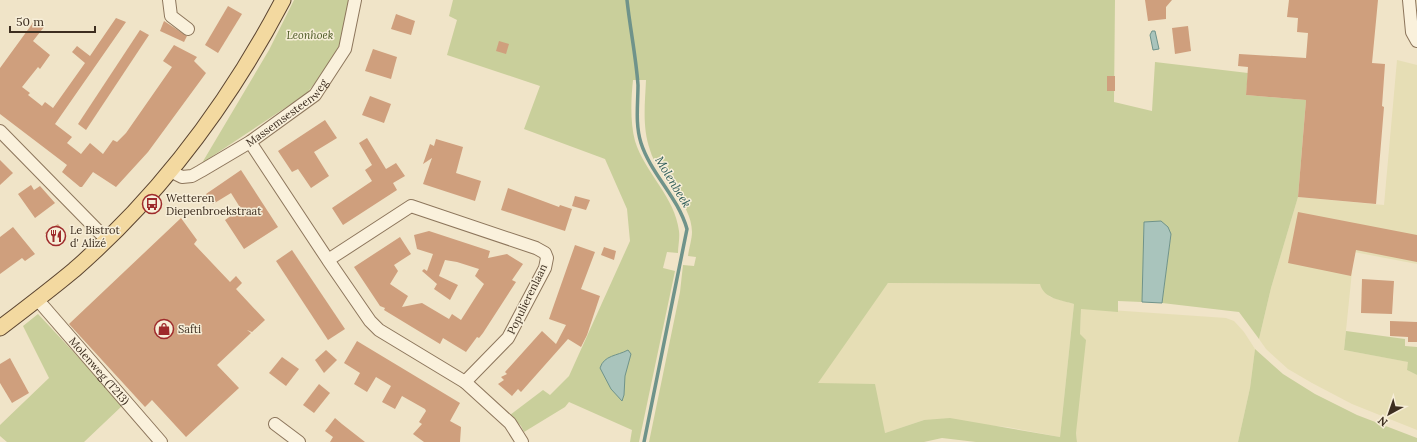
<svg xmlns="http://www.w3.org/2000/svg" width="1417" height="442" viewBox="0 0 1417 442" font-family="Lora,serif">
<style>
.farmland{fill:#e6deb5}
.green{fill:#c9cf9b;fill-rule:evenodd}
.water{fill:#a9c4bc;stroke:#6f938a}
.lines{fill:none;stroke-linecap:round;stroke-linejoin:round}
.stream{stroke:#6f938a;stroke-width:3.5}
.building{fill:#cf9f7d}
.minor-casing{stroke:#8d765c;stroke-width:14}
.major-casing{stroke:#5b4430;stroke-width:17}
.minor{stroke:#faf1dc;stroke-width:12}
.major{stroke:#f3d9a0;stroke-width:15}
.labels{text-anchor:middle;stroke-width:3;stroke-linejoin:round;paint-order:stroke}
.park-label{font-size:11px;font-style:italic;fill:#4d5a26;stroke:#f7eed8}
.street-label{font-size:11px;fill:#3d2e20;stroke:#f7eed8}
.poi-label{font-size:11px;fill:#3d2e20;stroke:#f7eed8;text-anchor:start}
.water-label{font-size:12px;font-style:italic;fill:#2f5d5a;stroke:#f7eed8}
</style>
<rect width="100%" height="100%" fill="#f0e4c8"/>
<g class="farmland">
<path d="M1397 60 1417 65V264L1354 252 1344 350 1409 362 1407 370 1417 375V430L1352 404 1312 383 1288 369 1266 349 1259 339 1271 288 1298 197 1384 205Z"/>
<path d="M888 283 1041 284 1050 297 1074 304 1060 437 1007 427 924 420 885 433 818 383 830 360Z"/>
<path d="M1081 308 1226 318 1234 321 1244 332 1255 349 1250 388 1238 442H1077L1076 433Z"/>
</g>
<g class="green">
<path d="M294 0H349L340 44 324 72 306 94 202 163 269 50Z"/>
<path d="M453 0H1115L1114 102 1152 111 1155 62 1248 73 1246 95 1306 100 1298 197 1271 288 1259 339 1239 312 1162 303 1171 234 1144 222 1142 302 1118 301V312L1081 309 1080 334 1086 340 1076 433 1077 442H976L942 438 924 442H649L680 292 683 265 694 266 696 257 688 256C689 248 692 239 692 232 692 202 658 178 650 150 642 127 645 104 646 80H633C631 99 630 122 635 141 645 173 675 197 679 231 680 238 678 246 678 253L667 252 663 268 675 271 639 442H630L632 430 569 402 565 407 524 432 521 426 510 415 543 390 550 395 569 376 630 241 627 209 605 159 524 129 540 86 447 55 457 20 449 16ZM888 283 1040 284C1044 299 1061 300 1074 304L1060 437 950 418 924 420 885 433 875 384 818 383Z"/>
<path d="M38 314 123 405 84 442H7L0 436V425L49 378 23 326Z"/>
<path d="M1346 331 1405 339V346L1417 347V375L1407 370 1408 362 1344 350Z"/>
<path d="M1255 349 1283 374 1315 394 1357 415 1417 438V442H1238L1250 388Z"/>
</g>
<g class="water">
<path d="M1152 31H1155L1159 49 1153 50 1150 35Z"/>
<path d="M1161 221 1168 227 1171 234 1162 303 1142 302 1144 222Z"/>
<path d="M628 350 631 354 625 376 624 395 622 401 611 389 600 368C604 355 617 356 628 350Z"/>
</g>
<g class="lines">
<path class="stream" d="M627 0C630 28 636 57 638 85 638 104 635 124 641 143 651 174 678 197 687 229L644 442"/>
</g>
<g class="building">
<path d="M1145 0H1172L1166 7V19L1148 21Z"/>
<path d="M1289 0H1378L1372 63 1385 64 1382 106 1384 107 1376 204 1298 197 1306 100 1246 95 1248 67 1238 66 1239 54 1306 58 1308 33 1297 32 1298 18 1287 17Z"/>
<path d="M228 6 242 14 218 53 205 45Z"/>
<path d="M396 14 415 21 411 35 391 29Z"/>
<path d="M116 18 126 22 55 124 72 137 67 143 81 154 90 143 103 154 113 140 117 142 126 133 172 67 163 61 174 45 197 57 194 61 206 73 148 152 116 187 93 172 82 187H80L62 172 67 165 0 114V68L35 20 44 27 33 41 50 55 40 69 38 67 22 87 30 93 28 95 42 106 45 102 53 108 85 63 72 52 77 46 90 56Z"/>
<path d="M164 21 187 36 184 42 160 31Z"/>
<path d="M1188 26 1191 51 1175 54 1172 28Z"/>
<path d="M140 30 149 35 86 130 78 124Z"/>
<path d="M499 41 509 44 506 54 496 51Z"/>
<path d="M373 49 397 57 391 79 365 71Z"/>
<rect x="1107" y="76" width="8" height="15"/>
<path d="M370 96 391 104 384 123 362 115Z"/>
<path d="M325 120 337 138 314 152 329 176 311 188 298 169 292 172 278 151Z"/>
<path d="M367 138 386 169 396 163 405 176 393 183 397 190 343 225 332 208 372 181 365 170 372 165 359 143Z"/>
<path d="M436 139 463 147 456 173 481 181 475 201 423 184 432 158 423 164 430 144 434 146Z"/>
<path d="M0 160 13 173 0 185Z"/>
<path d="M241 170 278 227 244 249 225 220 241 209 231 193 213 204 206 194Z"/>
<path d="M31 185 34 190 40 186 55 203 35 218 18 194Z"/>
<path d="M508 188 559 207 560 205 572 209 565 231 501 210Z"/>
<path d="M575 196 590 200 586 210 572 206Z"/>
<path d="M1298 212 1417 235V262L1356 250 1351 276 1288 263Z"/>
<path d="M181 218 197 240 194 244 230 282 236 276 242 283 236 289 265 320 252 332 247 330 251 333 217 365 239 388 186 437 152 400 145 407 69 324Z"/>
<path d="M58 224 65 235 53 244 45 233Z"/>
<path d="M13 227 35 254 25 261 22 258 0 274V237Z"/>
<path d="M429 231 490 251 488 258 507 254 523 264 512 280 516 282 483 333 479 338 477 337 466 352 443 338 440 344 384 310 385 308 380 306 354 267 400 237 411 254 394 265 398 271 390 284 408 296 402 307 422 303 449 319 452 314 461 320 484 284 475 276 479 269 457 262 445 260 439 276 458 285 450 300 434 289 437 284 422 271 424 269 427 271 433 254 417 249 414 235Z"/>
<path d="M575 245 595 252 581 289 600 296 587 335 581 347 568 339 521 392 518 389 512 396 498 384 504 380 501 377 507 374 505 372 542 331 556 344 566 325 549 319Z"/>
<path d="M604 247 616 251 614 260 601 255Z"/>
<path d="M292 250 345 329 328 340 276 261Z"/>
<path d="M1362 279 1394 281 1392 314 1361 313Z"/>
<path d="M1390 321 1417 322V342H1408V337L1390 336Z"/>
<path d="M357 341 460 403 450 421 461 427 460 442H424L413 434 422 424 419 422 426 411 425 409 402 396 395 409 382 402 391 386 376 377 367 392 354 384 360 373 344 363Z"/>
<path d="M326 350 337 360 324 373 315 360Z"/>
<path d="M282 357 299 369 286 386 269 373Z"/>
<path d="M10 358 29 393 12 403 0 383V364Z"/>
<path d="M319 384 330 393 314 413 303 405Z"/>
<path d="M335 418 342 424 365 442H330L333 437 325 431Z"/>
</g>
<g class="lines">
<g class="minor-casing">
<g id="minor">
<path d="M169 0 171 16 188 29"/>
<path d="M1409 0 1412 32 1417 41"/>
<path d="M0 131 106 239"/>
<path d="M250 142 328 260 411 206 536 248 545 253 547 258 545 268 508 338 465 382 379 330 370 321 328 260"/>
<path id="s1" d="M170 171 182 177 192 176 201 171 250 142 315 95 345 49 355 0"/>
<path id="s2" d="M37 299 161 442"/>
<path d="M465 382 510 423 522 442"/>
<path d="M275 424 299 442"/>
</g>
</g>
<g class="major-casing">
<path id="major" d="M0 328C25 309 50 290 74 270 160 195 230 101 283 0"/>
</g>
<use href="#minor" class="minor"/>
<use href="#major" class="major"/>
</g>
<defs>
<g id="bus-ring" transform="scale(1)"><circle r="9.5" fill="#f7eed8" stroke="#9e2a2b" stroke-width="1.5"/><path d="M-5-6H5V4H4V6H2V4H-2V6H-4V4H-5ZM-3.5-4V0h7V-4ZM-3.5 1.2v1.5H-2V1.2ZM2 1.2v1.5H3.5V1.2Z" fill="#9e2a2b"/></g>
<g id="restaurant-ring" transform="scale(1)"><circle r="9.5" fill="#f7eed8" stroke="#9e2a2b" stroke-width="1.5"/><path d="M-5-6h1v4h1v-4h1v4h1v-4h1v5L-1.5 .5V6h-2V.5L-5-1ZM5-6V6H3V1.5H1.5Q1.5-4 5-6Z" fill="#9e2a2b"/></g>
<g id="shop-ring" transform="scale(1)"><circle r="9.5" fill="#f7eed8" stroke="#9e2a2b" stroke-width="1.5"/><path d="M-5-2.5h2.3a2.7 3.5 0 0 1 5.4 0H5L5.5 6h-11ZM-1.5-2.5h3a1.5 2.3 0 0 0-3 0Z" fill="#9e2a2b"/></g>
</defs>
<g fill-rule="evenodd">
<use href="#bus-ring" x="152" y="204"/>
<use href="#restaurant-ring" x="56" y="236"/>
<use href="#shop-ring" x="164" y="329"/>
</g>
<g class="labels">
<g class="park-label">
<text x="310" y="39">Leonhoek</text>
</g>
<g class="street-label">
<text dy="4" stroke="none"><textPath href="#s1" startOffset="138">Massemsesteenweg</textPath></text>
<text transform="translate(527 299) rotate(-64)" y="4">Populierenlaan</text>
<text dy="4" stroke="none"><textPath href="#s2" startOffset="95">Molenweg (T213)</textPath></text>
</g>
<g class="poi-label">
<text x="166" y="202">Wetteren<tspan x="166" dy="13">Diepenbroekstraat</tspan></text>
<text x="70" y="234">Le Bistrot<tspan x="70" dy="13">d' Alizé</tspan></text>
<text x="178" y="333">Safti</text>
</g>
<g class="water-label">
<text transform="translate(673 182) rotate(59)" y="4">Molenbeek</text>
</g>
</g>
<g transform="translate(1389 414) rotate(220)" stroke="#f7eed8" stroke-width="3" paint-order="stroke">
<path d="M0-3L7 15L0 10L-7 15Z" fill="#3d2e20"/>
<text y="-6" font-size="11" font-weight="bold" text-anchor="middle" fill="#3d2e20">N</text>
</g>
<path d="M10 26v6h85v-6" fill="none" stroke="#3d2e20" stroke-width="2"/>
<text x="16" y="26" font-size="12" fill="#3d2e20" stroke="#f7eed8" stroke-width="3" paint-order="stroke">50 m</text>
</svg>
